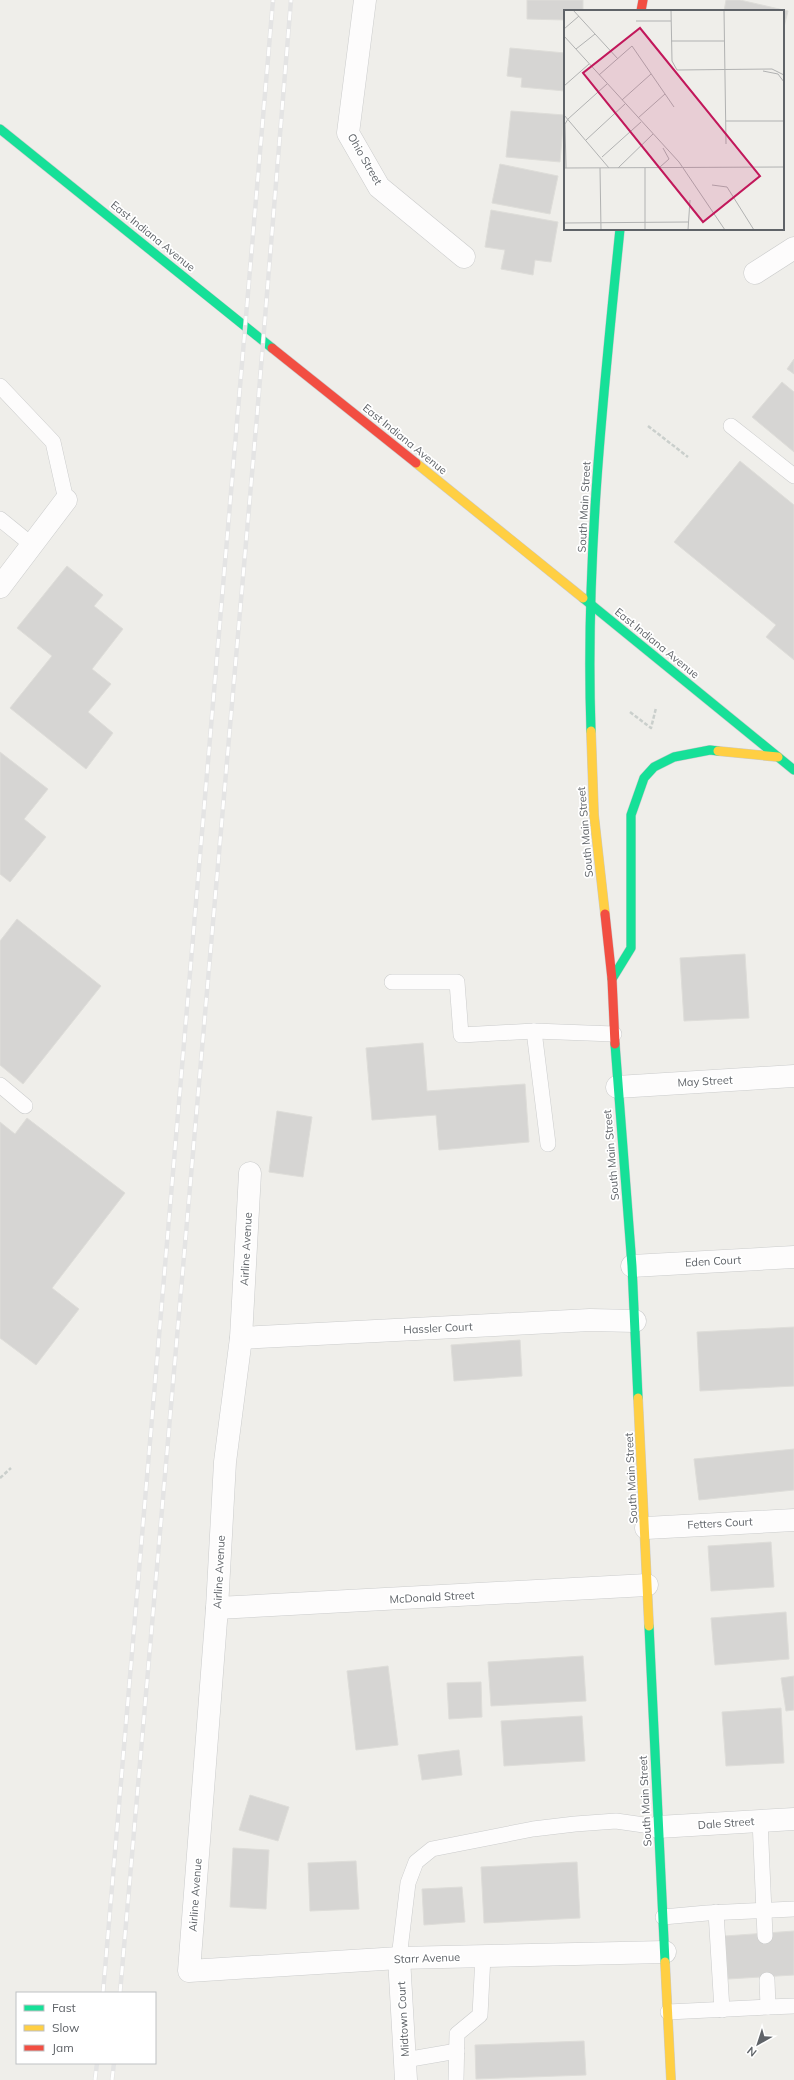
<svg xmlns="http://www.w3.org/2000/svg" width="794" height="2080" viewBox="0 0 794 2080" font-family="Mulish,sans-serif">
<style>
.building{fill:#d6d5d3;stroke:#deddd9}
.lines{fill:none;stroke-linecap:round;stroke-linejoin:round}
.lane-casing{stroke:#cbcccc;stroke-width:16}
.street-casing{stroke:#cbcccc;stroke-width:23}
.fast-casing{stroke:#cacacb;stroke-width:10}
.slow-casing{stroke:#cacacb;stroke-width:10}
.jam-casing{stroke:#cacacb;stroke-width:10}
.path{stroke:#cacfcc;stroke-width:2.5;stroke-dasharray:4 2;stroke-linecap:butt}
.lane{stroke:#fdfcfc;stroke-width:15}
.street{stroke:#fdfcfc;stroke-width:22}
.fast{stroke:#16e098;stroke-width:9}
.slow{stroke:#ffcf43;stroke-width:9}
.jam{stroke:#f24e42;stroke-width:9}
.rail-casing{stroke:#e4e4e4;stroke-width:4.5}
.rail{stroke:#fff;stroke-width:3;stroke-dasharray:9;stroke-linecap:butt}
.labels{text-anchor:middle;stroke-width:3.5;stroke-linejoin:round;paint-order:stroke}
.street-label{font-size:11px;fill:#5f6368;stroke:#fff}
.inset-road{fill:none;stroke:#b1b2b2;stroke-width:1}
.view{fill:#c2185b;fill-opacity:0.15;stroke:#c2185b;stroke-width:2}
.inset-edge{fill:none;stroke:#5f6368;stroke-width:2}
</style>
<rect width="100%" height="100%" fill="#efeeea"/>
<g class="building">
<path d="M527 0H583V11H565V20L527 19Z"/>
<path d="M726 0H740L788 11 783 31V11H724Z"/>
<path d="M510 48 565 53V91L521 87 522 78 507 76Z"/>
<path d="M511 111 564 115 560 162 506 157Z"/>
<path d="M500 164 558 176 550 214 492 203Z"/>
<path d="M491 210 558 222 551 262 535 260 533 275 501 269 505 250 485 247Z"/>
<path d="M794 359V374L787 369Z"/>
<path d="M782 382 794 392V452L752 417Z"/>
<path d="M740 461 794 505V660L766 637 776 625 674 542Z"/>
<path d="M67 566 103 595 94 606 123 629 92 669 111 684 88 712 113 733 86 769 10 708 52 656 17 628Z"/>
<path d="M0 752 48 789 24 819 46 837 10 882 0 874Z"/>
<path d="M17 919 101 986 23 1084 0 1065V941Z"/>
<path d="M745 954 749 1018 684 1021 680 958Z"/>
<path d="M423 1043 427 1091 525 1084 529 1142 439 1150 436 1115 372 1120 366 1048Z"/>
<path d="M277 1111 312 1117 303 1177 269 1172Z"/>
<path d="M27 1118 125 1193 52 1288 79 1309 36 1365 0 1338V1122L15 1134Z"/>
<path d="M794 1327V1386L700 1391 697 1332Z"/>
<path d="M520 1340 522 1376 454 1381 451 1345Z"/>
<path d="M794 1449V1490L699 1500 694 1459Z"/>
<path d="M771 1542 774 1587 711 1591 708 1546Z"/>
<path d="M786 1612 789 1659 715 1665 711 1618Z"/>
<path d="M583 1656 586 1701 491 1706 488 1662Z"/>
<path d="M388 1666 398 1745 356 1750 347 1671Z"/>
<path d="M794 1676V1710L786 1711 781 1678Z"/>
<path d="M481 1682 482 1717 449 1719 447 1683Z"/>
<path d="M781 1708 784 1763 726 1766 722 1712Z"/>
<path d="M582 1716 585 1761 504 1766 501 1721Z"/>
<path d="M459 1750 462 1775 422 1780 418 1755Z"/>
<path d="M250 1795 289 1807 278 1841 239 1830Z"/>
<path d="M233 1848 269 1850 266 1909 230 1907Z"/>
<path d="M356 1861 359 1909 310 1911 308 1863Z"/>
<path d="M577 1862 580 1918 484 1923 481 1867Z"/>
<path d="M462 1887 465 1922 424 1925 422 1889Z"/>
<path d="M794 1931V1975L728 1979 725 1936Z"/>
<path d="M584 2041 586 2075 476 2079 475 2045Z"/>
</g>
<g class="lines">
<g class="lane-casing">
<g id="lane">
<path d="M0 386 53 442 66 500"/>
<path d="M731 426 794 476"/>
<path d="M0 519 32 545"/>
<path d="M392 982H457L461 1035 534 1031 614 1034"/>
<path d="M534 1031 548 1144"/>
<path d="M0 1085 25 1106"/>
<path d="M760 1820 765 1936"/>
<path d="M716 1912 722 2010"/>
<path d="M663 1917 707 1913 794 1909"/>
<path d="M399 1958 408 1883 416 1862 432 1849 533 1829 575 1824 616 1821 658 1827"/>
<path d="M768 2007 794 2006"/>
<path d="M668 2012 768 2007 767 1980"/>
<path d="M405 2060 457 2051"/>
<path d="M456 2080 457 2034 480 2015 483 1956"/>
</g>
</g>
<g class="street-casing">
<g id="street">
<path d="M365 0 348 133 379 187 464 257"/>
<path d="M755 273 794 248"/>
<path d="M0 587 66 500"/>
<path d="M617 1087 794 1076"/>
<path d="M250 1173 241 1338 225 1462 217 1608 189 1971 399 1958 665 1952"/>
<path d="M632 1266 794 1257"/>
<path d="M241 1338 590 1320 635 1321"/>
<path d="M646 1528 794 1520"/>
<path d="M217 1608 647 1585"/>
<path d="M658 1827 794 1819"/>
<path d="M399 1958 406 2080"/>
</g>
</g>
<g class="fast-casing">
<g id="fast">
<path d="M0 129 272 348"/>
<path d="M583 598 794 770"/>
<path d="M591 731C585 563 603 396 620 229"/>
<path d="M612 979 631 948V815L644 778 654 767 674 757 710 750 718 751"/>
<path d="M615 1044 632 1266 638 1398"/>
<path d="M649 1626 665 1962"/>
</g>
</g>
<g class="slow-casing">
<g id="slow">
<path d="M416 463 583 598"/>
<path d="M591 731 594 815 605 914"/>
<path d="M718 751 778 757"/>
<path d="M638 1398 649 1626"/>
<path d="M665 1962 671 2080"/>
</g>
</g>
<g class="jam-casing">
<g id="jam">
<path d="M641 11 643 0"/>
<path d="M272 348 416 463"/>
<path d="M605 914 612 979 615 1044"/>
</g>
</g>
<g class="path">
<path d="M648 426 688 457"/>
<path d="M630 712 651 728 656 708"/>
<path d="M0 1478 11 1468"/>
</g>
<use href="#lane" class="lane"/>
<use href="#street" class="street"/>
<use href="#fast" class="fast"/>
<use href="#slow" class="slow"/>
<use href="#jam" class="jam"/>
<g class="rail-casing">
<g id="rail">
<path d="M103 1993 273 0"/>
<path d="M120 1993 257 416 291 0"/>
<path d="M95 2080 97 2063"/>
<path d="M112 2080 114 2063"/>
</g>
</g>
<use href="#rail" class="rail"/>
</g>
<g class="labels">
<g class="street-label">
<text transform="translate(365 159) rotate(60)" y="4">Ohio Street</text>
<text transform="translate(153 236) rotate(39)" y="4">East Indiana Avenue</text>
<text transform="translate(405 439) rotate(39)" y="4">East Indiana Avenue</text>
<text transform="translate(584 507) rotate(-87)" y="4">South Main Street</text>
<text transform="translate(657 643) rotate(39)" y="4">East Indiana Avenue</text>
<text transform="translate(585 832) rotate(-95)" y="4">South Main Street</text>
<text transform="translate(705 1081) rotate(-3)" y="4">May Street</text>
<text transform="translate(611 1155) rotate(-95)" y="4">South Main Street</text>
<text transform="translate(246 1249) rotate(-87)" y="4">Airline Avenue</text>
<text transform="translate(713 1261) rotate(-3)" y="4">Eden Court</text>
<text transform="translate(438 1328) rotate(-3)" y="4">Hassler Court</text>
<text transform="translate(631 1478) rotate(-93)" y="4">South Main Street</text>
<text transform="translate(720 1523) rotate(-3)" y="4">Fetters Court</text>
<text transform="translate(219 1572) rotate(-87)" y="4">Airline Avenue</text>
<text transform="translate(432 1597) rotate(-3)" y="4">McDonald Street</text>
<text transform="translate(645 1801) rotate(-93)" y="4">South Main Street</text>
<text transform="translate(726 1823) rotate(-4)" y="4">Dale Street</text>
<text transform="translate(195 1895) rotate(-86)" y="4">Airline Avenue</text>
<text transform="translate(427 1958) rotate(-2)" y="4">Starr Avenue</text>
<text transform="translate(403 2019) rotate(-93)" y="4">Midtown Court</text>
</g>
</g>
<g transform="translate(564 10)">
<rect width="220" height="220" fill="#efeeea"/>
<path class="inset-road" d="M9 0 54 49M107 0 108 51 113 60 208 59 220 65M160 0 162 134M72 11H107M0 19 15 6M0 26 115 152 161 220M107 31H160M12 39 31 24M199 61 214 64 220 72M35 65 68 36 110 97M0 76 25 54M58 90 87 64M0 105 45 158M74 108 101 84M162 111H220M22 130 61 94M38 147 77 112M96 157 105 149 99 138M0 158 220 157M2 158 1 114 4 109 43 74M36 158 37 220M54 158 89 124M81 158V220M148 175 163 177 190 220M0 213 124 212M124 220 126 190"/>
<path class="view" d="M76 18 196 166 139 212 19 63Z"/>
<rect width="220" height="220" class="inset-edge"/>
</g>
<rect x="16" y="1992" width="140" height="72" fill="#ffffff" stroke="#bfc1c3"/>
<rect x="24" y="2005" width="20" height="6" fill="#16e098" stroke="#bfc1c3"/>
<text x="52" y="2012" font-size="12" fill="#5f6368">Fast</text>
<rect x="24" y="2025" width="20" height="6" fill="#ffcf43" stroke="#bfc1c3"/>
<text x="52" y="2032" font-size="12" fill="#5f6368">Slow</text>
<rect x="24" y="2045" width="20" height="6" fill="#f24e42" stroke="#bfc1c3"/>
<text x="52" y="2052" font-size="12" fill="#5f6368">Jam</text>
<g transform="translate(758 2044) rotate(219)" stroke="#ffffff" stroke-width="3" paint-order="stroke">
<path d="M0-3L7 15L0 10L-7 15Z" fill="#5f6368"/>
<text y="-6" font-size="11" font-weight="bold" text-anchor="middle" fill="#5f6368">N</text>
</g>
</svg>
